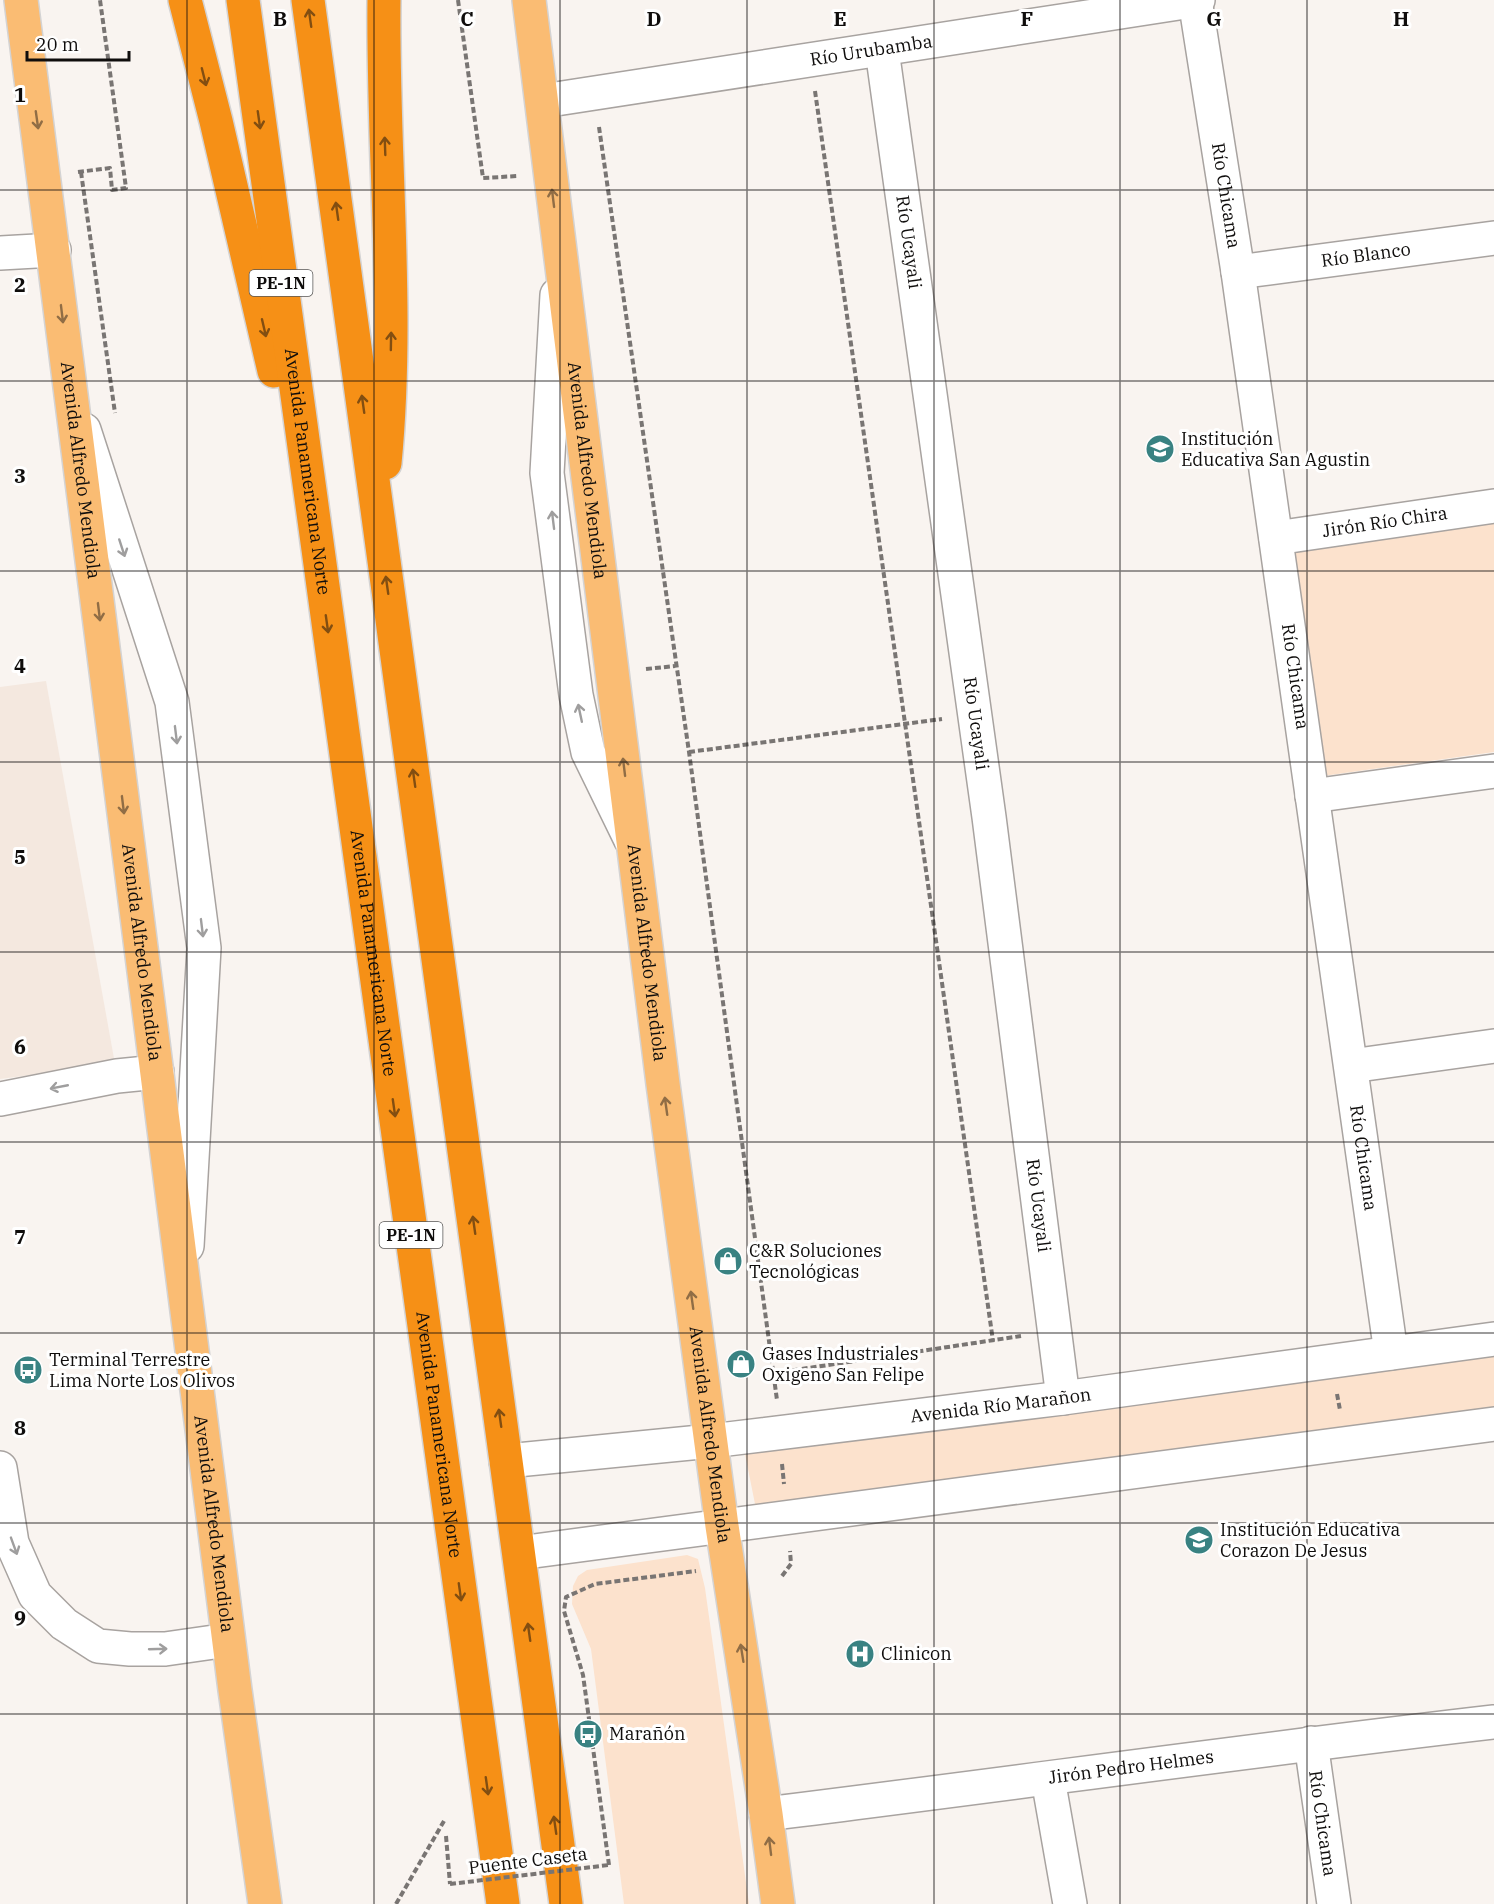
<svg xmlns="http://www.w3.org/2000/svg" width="1494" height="1904" viewBox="0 0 1494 1904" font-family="'IBM Plex Serif',serif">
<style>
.built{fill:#f4e8df}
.green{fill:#fce2cd}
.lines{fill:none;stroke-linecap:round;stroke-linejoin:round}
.minor-casing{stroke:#a8a3a0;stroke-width:36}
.major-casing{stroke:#d4d3d3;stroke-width:36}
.highway-casing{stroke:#d4d3d3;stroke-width:36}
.path{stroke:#797573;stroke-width:4;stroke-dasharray:6 3;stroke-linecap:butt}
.minor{stroke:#fff;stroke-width:33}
.major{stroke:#fabc73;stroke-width:33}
.highway{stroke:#f69016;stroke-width:33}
.path-bridge{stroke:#797573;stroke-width:4;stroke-dasharray:6 3;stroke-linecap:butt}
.oneway{stroke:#824e11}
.oneway2{stroke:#906d45}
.oneway3{stroke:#9f9e9e}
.grid{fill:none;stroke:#0f0d0c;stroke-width:1.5;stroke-opacity:0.55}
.labels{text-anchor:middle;stroke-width:6;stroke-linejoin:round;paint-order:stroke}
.shield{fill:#fff;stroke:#575655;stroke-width:1.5}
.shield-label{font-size:16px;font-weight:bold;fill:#0f0d0c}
.street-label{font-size:18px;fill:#0f0d0c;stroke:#fff}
.poi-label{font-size:18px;fill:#0f0d0c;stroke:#fff;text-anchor:start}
.grid-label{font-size:20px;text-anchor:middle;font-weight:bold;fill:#0f0d0c;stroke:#fff;stroke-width:6;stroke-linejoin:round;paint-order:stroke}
</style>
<rect width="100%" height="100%" fill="#f9f4f0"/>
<path class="built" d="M46 681 115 1064 0 1079V687Z"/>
<g class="green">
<path d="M1494 522V752L1323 776 1290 551Z"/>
<path d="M1494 1356V1407L756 1509 745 1454Z"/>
<path d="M687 1555 698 1559 705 1588 749 1904H624L591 1649 572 1604 573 1586 578 1576 587 1570Z"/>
</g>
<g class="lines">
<g class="minor-casing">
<g id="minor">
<path id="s1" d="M1195 0 1238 272 1391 1353"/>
<path id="s2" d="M882 50 989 817 1063 1398"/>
<path id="s3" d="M543 101 1198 0"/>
<path d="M0 253 54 250"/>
<path id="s4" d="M1238 272 1494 238"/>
<path d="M557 295 547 473 576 695 588 752 631 840"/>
<path d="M84 430 172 702 204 948 187 1246"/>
<path id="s5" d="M1276 538 1494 506"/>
<path d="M1312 796 1494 771"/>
<path d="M1351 1066 1494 1046"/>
<path d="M0 1099 117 1076 157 1072"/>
<path id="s6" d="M506 1461 711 1441 1063 1398 1494 1339"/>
<path d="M0 1468 12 1543 35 1595 64 1624 98 1646 130 1649H165L228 1640"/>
<path d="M519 1553 1494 1424"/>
<path id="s7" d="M1311 1743 1334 1904"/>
<path d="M1048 1779 1070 1904"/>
<path id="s8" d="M766 1814C1009 1784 1251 1750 1494 1722"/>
</g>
</g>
<g class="major-casing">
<g id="major">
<path id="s9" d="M21 0 235 1690 265 1904"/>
<path id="s10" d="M529 0 663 1084 722 1526 766 1814 778 1904"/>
</g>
</g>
<g class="highway-casing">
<g id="highway">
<path d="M185 0 216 121 274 371"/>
<path id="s11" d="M243 0 503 1904"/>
<path d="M308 0 566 1904"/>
<path d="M384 0C382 154 400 309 385 463"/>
</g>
</g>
<g class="path">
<path d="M458 0 483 178 518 176"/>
<path d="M815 91 993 1341"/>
<path d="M599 127 689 752 777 1400"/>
<path d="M78 172 110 168 112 190 126 188 100 0"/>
<path d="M81 172 115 413"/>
<path d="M646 669 675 666"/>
<path d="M689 752 942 719"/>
<path d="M775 1373 1021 1336"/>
<path d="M1337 1394 1340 1410"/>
<path d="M782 1464 784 1484"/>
<path d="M782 1576 791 1564 790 1551"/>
<path d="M446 1836 450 1884"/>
<path d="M609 1865 583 1675 564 1611 566 1597 595 1584 696 1571"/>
<path d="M396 1904 444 1821"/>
</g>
<use href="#minor" class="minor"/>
<use href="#major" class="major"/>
<use href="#highway" class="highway"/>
<path class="path-bridge" d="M450 1884 609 1865"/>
</g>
<defs><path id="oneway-shaft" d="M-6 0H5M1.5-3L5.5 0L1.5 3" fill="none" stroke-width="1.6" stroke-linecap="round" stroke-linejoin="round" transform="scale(1.5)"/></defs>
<g class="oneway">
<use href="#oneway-shaft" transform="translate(310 18) rotate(-98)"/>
<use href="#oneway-shaft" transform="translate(204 77) rotate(76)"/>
<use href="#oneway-shaft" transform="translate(259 120) rotate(82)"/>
<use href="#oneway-shaft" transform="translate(385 146) rotate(-92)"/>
<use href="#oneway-shaft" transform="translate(337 211) rotate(-98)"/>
<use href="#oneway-shaft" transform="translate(264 328) rotate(77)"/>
<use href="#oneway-shaft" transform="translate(391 341) rotate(-89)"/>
<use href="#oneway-shaft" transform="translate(363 404) rotate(-98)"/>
<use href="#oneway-shaft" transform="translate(387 585) rotate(-98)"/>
<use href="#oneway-shaft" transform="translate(327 624) rotate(82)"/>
<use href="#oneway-shaft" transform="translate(414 778) rotate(-98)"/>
<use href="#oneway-shaft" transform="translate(394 1108) rotate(82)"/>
<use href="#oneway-shaft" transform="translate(474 1225) rotate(-98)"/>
<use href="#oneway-shaft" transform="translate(500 1418) rotate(-98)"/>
<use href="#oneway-shaft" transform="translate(460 1592) rotate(82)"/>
<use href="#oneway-shaft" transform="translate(529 1632) rotate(-98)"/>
<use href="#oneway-shaft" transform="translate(487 1786) rotate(82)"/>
<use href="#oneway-shaft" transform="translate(555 1825) rotate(-98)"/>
</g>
<g class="oneway2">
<use href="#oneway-shaft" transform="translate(37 120) rotate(82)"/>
<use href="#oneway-shaft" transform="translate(553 198) rotate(-97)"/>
<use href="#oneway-shaft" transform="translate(62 314) rotate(83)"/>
<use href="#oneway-shaft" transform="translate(99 612) rotate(83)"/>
<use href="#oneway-shaft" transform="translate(624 767) rotate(-97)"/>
<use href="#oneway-shaft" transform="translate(123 805) rotate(83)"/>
<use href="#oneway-shaft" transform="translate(666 1106) rotate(-98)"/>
<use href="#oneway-shaft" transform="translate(692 1300) rotate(-98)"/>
<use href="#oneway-shaft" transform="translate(742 1653) rotate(-99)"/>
<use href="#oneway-shaft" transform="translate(770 1846) rotate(-97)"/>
</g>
<g class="oneway3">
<use href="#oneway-shaft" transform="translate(553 520) rotate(-97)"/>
<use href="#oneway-shaft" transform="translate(122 548) rotate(72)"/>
<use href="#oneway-shaft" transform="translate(580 713) rotate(-102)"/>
<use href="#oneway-shaft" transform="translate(176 735) rotate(83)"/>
<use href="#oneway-shaft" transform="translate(202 928) rotate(83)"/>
<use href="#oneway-shaft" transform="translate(59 1087) rotate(169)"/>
<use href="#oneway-shaft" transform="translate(14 1546) rotate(70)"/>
<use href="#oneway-shaft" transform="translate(158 1649) rotate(-2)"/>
</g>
<path class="grid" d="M187 0V1904M374 0V1904M560 0V1904M747 0V1904M934 0V1904M1120 0V1904M1307 0V1904M0 190H1494M0 381H1494M0 571H1494M0 762H1494M0 952H1494M0 1142H1494M0 1333H1494M0 1523H1494M0 1714H1494"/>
<defs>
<g id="school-disc" transform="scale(1.5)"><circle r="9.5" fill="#398282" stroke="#fff"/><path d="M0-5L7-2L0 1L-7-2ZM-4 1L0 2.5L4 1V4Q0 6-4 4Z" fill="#fff"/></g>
<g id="shop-disc" transform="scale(1.5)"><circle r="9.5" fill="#398282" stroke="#fff"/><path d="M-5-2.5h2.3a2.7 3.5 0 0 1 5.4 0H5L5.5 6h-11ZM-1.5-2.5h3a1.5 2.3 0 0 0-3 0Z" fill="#fff"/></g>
<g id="bus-disc" transform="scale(1.5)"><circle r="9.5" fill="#398282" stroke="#fff"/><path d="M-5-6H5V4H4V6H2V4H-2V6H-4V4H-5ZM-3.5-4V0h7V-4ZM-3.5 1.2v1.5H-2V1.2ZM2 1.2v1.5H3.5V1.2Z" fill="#fff"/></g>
<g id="hospital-disc" transform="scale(1.5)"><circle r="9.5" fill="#398282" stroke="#fff"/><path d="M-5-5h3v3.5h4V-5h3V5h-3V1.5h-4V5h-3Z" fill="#fff"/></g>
</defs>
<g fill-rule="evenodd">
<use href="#school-disc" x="1160" y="449"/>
<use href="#shop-disc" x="728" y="1261"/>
<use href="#shop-disc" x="741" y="1364"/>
<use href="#bus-disc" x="28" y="1370"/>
<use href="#school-disc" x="1199" y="1540"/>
<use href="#hospital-disc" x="860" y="1654"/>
<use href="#bus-disc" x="588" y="1734"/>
</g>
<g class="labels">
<g class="shield">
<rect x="249.5" y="270" width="63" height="26" rx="4.5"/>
<rect x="379.5" y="1222" width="63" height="26" rx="4.5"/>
</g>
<g class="shield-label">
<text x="281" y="289">PE-1N</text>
<text x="411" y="1241">PE-1N</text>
</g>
<g class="street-label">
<text dy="6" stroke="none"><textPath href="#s3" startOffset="332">Río Urubamba</textPath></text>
<text dy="6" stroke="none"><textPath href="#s1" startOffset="198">Río Chicama</textPath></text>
<text dy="6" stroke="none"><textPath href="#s2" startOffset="194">Río Ucayali</textPath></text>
<text dy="6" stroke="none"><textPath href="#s4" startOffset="129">Río Blanco</textPath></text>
<text dy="6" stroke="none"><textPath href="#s9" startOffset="474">Avenida Alfredo Mendiola</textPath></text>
<text dy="6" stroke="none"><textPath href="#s11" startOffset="476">Avenida Panamericana Norte</textPath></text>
<text dy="6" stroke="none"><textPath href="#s10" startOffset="474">Avenida Alfredo Mendiola</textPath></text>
<text dy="6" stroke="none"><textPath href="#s5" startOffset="110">Jirón Río Chira</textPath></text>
<text dy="6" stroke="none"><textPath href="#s1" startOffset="684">Río Chicama</textPath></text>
<text dy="6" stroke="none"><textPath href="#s2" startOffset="680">Río Ucayali</textPath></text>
<text dy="6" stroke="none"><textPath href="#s9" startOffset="960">Avenida Alfredo Mendiola</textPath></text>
<text dy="6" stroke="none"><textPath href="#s11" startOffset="962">Avenida Panamericana Norte</textPath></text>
<text dy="6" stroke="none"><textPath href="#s10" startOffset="960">Avenida Alfredo Mendiola</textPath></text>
<text dy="6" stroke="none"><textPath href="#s1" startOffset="1170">Río Chicama</textPath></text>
<text dy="6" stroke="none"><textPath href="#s2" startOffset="1166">Río Ucayali</textPath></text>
<text dy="6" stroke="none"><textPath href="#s6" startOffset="498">Avenida Río Marañon</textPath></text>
<text dy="6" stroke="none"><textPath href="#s11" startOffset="1448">Avenida Panamericana Norte</textPath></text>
<text dy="6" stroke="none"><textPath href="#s10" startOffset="1446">Avenida Alfredo Mendiola</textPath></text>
<text dy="6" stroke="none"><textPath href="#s9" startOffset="1536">Avenida Alfredo Mendiola</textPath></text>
<text dy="6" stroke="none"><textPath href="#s8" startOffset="368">Jirón Pedro Helmes</textPath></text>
<text dy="6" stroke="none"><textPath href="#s7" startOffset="81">Río Chicama</textPath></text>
<text transform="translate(528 1861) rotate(-7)" y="6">Puente Caseta</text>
</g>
<g class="poi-label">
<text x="1181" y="445">Institución<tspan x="1181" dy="21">Educativa San Agustin</tspan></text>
<text x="749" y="1257">C&amp;R Soluciones<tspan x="749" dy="21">Tecnológicas</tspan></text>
<text x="762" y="1360">Gases Industriales<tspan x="762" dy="21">Oxigeno San Felipe</tspan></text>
<text x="49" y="1366">Terminal Terrestre<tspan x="49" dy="21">Lima Norte Los Olivos</tspan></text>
<text x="1220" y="1536">Institución Educativa<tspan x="1220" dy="21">Corazon De Jesus</tspan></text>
<text x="881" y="1660">Clinicon</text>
<text x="609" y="1740">Marañón</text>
</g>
</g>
<g class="grid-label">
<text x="280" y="26">B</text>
<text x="467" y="26">C</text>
<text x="654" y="26">D</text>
<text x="840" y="26">E</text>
<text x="1027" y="26">F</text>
<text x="1214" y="26">G</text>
<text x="1401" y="26">H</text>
<text x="20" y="102">1</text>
<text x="20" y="292">2</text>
<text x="20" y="483">3</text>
<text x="20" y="673">4</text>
<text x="20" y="864">5</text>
<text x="20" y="1054">6</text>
<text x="20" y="1244">7</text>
<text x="20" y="1435">8</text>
<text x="20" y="1625">9</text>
</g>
<path d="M27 51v9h102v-9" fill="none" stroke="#0f0d0c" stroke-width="3"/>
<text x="36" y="51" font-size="18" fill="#0f0d0c" stroke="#ffffff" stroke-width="4.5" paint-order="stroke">20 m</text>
</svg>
